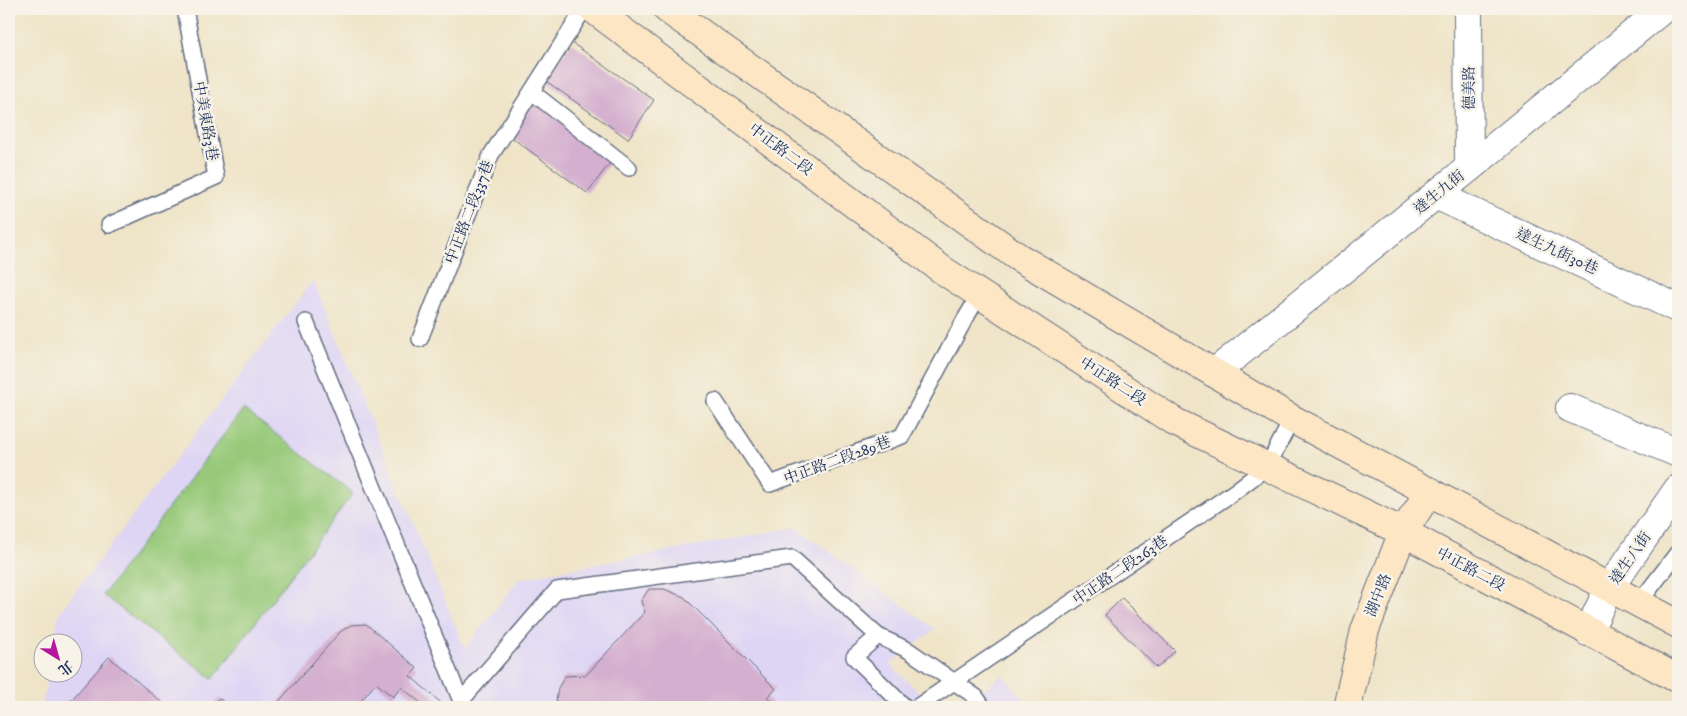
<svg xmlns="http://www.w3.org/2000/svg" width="1687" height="716" viewBox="0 0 1687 716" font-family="'IM FELL DW Pica','Noto Serif TC',serif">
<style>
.built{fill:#ded5f5}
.green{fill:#97c979;stroke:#597c6c}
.building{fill:#d4afcf}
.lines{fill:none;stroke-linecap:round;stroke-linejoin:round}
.lane-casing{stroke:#656e83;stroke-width:18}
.street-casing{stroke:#656e83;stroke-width:30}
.secondary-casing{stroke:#656e83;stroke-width:30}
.lane{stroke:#fff;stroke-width:15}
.street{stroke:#fff;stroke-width:28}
.secondary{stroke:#fce6c4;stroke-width:28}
.labels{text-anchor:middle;stroke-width:5;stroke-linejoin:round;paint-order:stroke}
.street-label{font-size:15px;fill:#1b2f5e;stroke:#f7f3e8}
</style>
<rect width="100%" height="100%" fill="#f7f3e8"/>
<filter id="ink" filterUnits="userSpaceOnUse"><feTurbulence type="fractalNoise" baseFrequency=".02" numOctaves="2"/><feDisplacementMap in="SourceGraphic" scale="10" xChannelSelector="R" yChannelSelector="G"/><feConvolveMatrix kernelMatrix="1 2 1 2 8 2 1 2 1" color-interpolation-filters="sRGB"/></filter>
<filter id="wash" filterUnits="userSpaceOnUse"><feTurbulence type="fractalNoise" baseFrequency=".0096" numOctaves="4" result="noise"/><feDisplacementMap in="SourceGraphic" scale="20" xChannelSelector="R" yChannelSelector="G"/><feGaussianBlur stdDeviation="1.12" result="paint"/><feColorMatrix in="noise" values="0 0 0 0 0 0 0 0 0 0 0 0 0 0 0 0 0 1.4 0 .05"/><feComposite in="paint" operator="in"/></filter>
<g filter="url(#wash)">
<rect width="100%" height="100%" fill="#efe4c7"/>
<g class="built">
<path d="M313 280 465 649 519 579 796 527 935 629 890 664 927 701 939 707H42L48 674H72V644L53 643 59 613Z"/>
<path d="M1002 675 1031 707H964Z"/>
</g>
<path class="green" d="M243 409 353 493 213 679 103 595Z"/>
<g id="blocks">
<g class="building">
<path d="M572 43 654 100 628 139 546 81Z"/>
<path d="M532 99 613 159 587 193 507 134Z"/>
<path d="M649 589H664L684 597 776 689 767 697 772 703V707H562L556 702 558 688 565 676 586 675 645 612 641 601Z"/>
<path d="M1122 598 1175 651 1157 668 1105 615Z"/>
<path d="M366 624 417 668 410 676 446 707H426L401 687 393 697 376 683 356 707H274L340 632 351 625Z"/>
<path d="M109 657 167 707H65Z"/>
<path d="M219 698 229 707H211Z"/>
</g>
</g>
</g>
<g filter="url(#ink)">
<use href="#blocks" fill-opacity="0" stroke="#656e83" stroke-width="1"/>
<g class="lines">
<g class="lane-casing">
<g id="lane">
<path d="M532 92 629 168"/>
<path d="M109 225 216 177 185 9"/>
<path d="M306 322 461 701 557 590 792 558 878 636 854 657 905 707"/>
<path d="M420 339 491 155 584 9"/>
<path d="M715 401 770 484 902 436 965 319 980 294"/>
<path d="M1639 603 1678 552"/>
<path d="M878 636 908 650 976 697 983 707"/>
<path d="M917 707 1234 492 1267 467 1292 419"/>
</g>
</g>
<g class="street-casing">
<g id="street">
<path d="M1468 9 1469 168"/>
<path d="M1436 195 1677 308"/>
<path d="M1214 373 1469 168 1663 9"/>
<path d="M1570 408 1678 453"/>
<path d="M1588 632 1609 588 1678 489"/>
</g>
</g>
<g class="secondary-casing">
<g id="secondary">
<path d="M593 9 941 269 1175 422 1403 532 1678 679"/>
<path d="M667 9 1018 257 1292 419 1678 624"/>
<path d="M1347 707 1365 630 1403 532 1430 491"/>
</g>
</g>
<use href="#lane" class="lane"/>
<use href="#street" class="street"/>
<use href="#secondary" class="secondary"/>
</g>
</g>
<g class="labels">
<g class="street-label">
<text transform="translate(1469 88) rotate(-90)" y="5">德美路</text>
<text transform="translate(206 121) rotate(80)" y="5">中美東路3巷</text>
<text transform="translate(781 149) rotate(37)" y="5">中正路二段</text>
<text transform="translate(1439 192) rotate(-39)" y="5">達生九街</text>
<text transform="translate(469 212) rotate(-69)" y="5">中正路二段337巷</text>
<text transform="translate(1557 251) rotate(25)" y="5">達生九街30巷</text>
<text transform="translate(1113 381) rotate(33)" y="5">中正路二段</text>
<text transform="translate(837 460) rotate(-20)" y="5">中正路二段289巷</text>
<text transform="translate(1630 558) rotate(-55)" y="5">達生八街</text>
<text transform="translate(1471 569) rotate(28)" y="5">中正路二段</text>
<text transform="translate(1120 570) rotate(-34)" y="5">中正路二段263巷</text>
<text transform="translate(1378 595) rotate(-68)" y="5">湖中路</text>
</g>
</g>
<rect width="1687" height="716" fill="none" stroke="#f7f3e8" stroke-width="30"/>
<g transform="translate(58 658) rotate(143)"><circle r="24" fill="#f7f3e8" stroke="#9fa5b1"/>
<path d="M0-4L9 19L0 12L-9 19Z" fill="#b5179e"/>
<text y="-8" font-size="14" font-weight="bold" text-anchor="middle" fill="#1b2f5e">北</text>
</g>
</svg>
